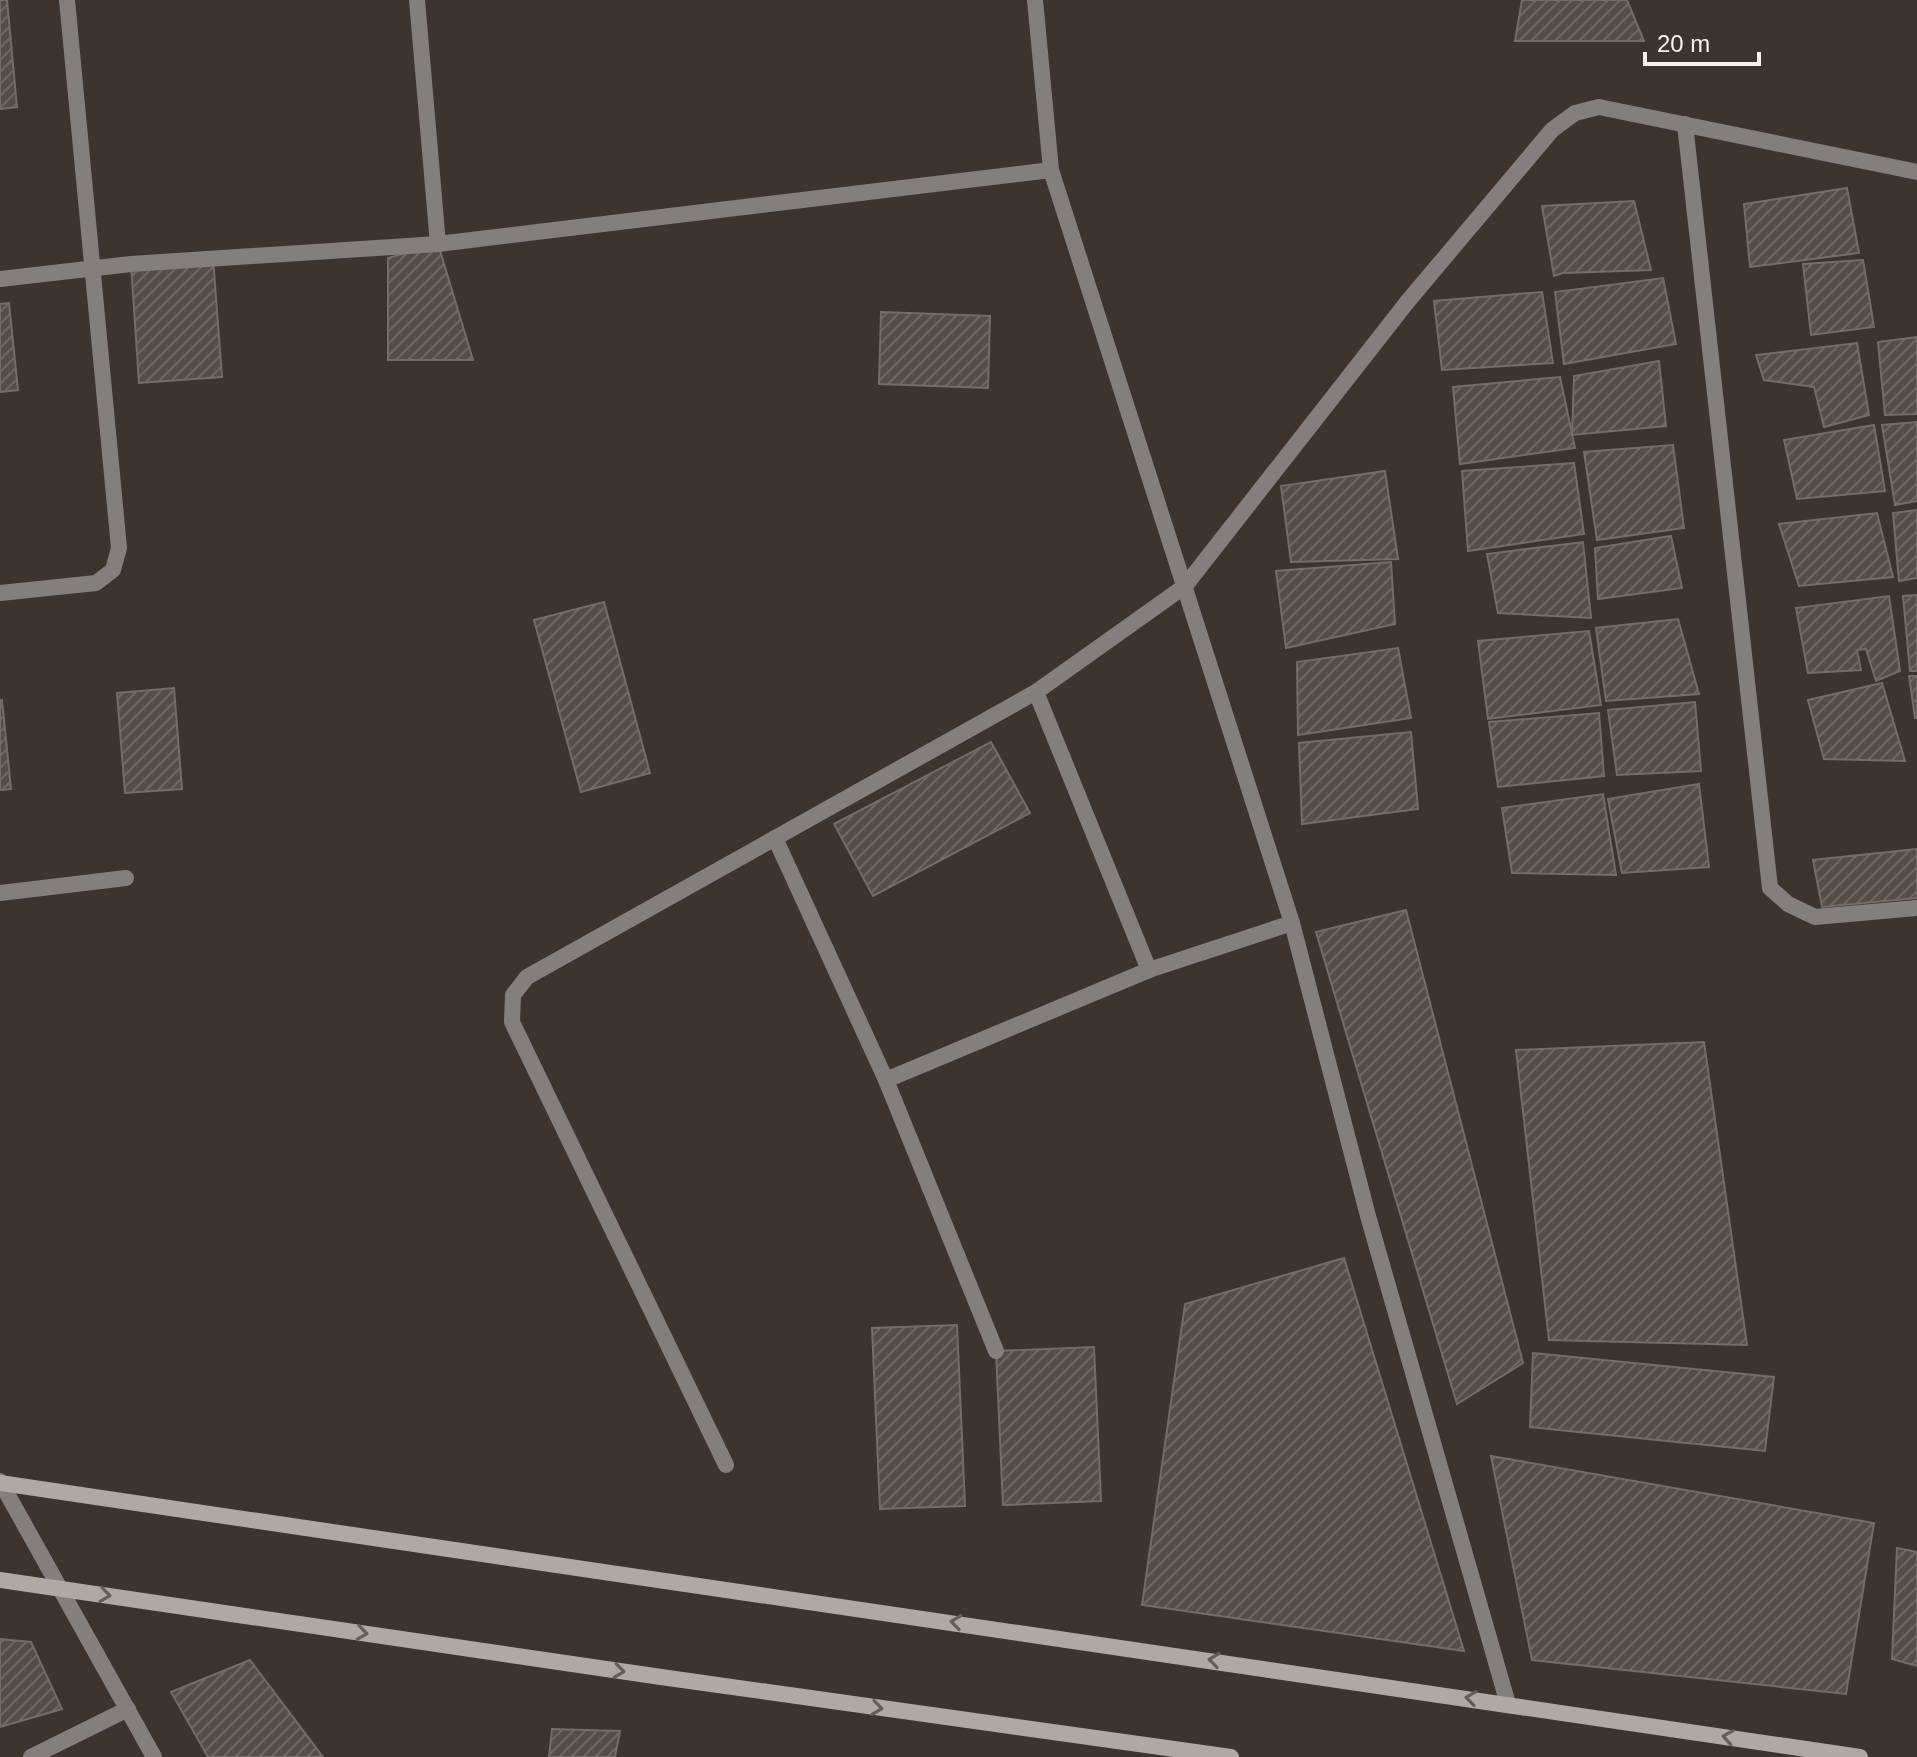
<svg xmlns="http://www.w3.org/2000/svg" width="1917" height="1757" viewBox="0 0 1917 1757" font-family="Helvetica,sans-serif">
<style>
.building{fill:url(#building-hatch);stroke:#766c65;stroke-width:2}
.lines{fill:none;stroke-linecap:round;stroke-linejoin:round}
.street{stroke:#847f7c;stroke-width:16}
.secondary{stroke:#b0a9a3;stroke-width:16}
.oneway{stroke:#655d57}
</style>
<defs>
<pattern id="building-hatch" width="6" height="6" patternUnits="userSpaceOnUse" patternTransform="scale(2)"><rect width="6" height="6" fill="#564d47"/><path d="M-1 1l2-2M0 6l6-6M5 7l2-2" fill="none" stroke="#6f6762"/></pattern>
</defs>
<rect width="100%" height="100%" fill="#3d342e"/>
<g class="building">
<path d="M0 0H7L17 107 0 109Z"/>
<path d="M1522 0H1627L1644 41H1515Z"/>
<path d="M1847 188 1859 253 1750 267 1744 204Z"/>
<path d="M1634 201 1651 270 1563 273 1554 276 1542 206Z"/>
<path d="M438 244 473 360H388V258Z"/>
<path d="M213 258 222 377 139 383 131 264Z"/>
<path d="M1863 260 1874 327 1811 335 1803 264Z"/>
<path d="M1663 278 1676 344 1564 364 1555 292Z"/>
<path d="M1542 292 1553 363 1442 370 1434 301Z"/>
<path d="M9 303 18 390 0 392V304Z"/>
<path d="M881 312 990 316 988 388 879 384Z"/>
<path d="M1917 337V414L1885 415 1878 342Z"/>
<path d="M1857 343 1869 415 1824 427 1814 387 1764 380 1756 355Z"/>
<path d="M1659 361 1666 426 1572 435 1574 376Z"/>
<path d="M1560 377 1575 448 1460 464 1453 387Z"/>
<path d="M1917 422V501L1895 505 1882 425Z"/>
<path d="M1874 425 1885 491 1797 499 1784 440Z"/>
<path d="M1673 445 1684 528 1597 540 1584 452Z"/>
<path d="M1574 463 1584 534 1468 551 1462 471Z"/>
<path d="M1385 471 1398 559 1291 562 1281 486Z"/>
<path d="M1917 510V578L1899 581 1893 513Z"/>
<path d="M1877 513 1893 577 1799 586 1779 524Z"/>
<path d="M1671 536 1682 588 1598 599 1595 548Z"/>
<path d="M1583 542 1591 618 1498 613 1487 554Z"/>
<path d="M1391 562 1395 624 1286 648 1276 571Z"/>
<path d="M1917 595V671H1910L1903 596Z"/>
<path d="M1889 596 1900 671 1876 681 1866 649 1857 650 1861 670 1808 673 1796 608Z"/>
<path d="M604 602 650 773 581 792 534 620Z"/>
<path d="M1678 619 1699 694 1606 701 1596 628Z"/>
<path d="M1589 631 1601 705 1488 719 1478 641Z"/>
<path d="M1398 648 1411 718 1298 735 1297 662Z"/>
<path d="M1909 676H1917V718H1915Z"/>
<path d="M1882 683 1905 761 1824 759 1808 700Z"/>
<path d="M174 688 182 789 125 793 117 693Z"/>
<path d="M0 700H2L11 789 0 790Z"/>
<path d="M1695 702 1701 771 1617 775 1608 710Z"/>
<path d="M1599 713 1604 776 1498 787 1489 722Z"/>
<path d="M1411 732 1418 809 1302 824 1299 743Z"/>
<path d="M991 742 1030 813 873 896 834 824Z"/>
<path d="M1699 784 1709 867 1622 873 1608 799Z"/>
<path d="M1603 794 1616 875 1512 873 1502 808Z"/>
<path d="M1917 849V898L1822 907 1813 860Z"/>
<path d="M1406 910 1523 1363 1457 1404 1316 932Z"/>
<path d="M1704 1042 1747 1345 1549 1340 1516 1050Z"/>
<path d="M1344 1258 1464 1651 1142 1605 1185 1304Z"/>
<path d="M957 1325 965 1506 880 1509 872 1328Z"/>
<path d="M1094 1347 1101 1501 1003 1505 996 1351Z"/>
<path d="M1533 1353 1774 1377 1765 1451 1530 1427Z"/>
<path d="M1491 1456 1874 1523 1846 1694 1532 1660Z"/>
<path d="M1897 1548 1917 1552V1666L1892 1659Z"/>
<path d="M0 1639 31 1642 62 1709 0 1727Z"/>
<path d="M250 1660 323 1757H208L171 1692Z"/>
<path d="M552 1729 620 1731 615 1757H549Z"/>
</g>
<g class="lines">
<g class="street">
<path d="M417 0 438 244"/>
<path d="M1035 0 1051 170 1292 923 1368 1216 1508 1704"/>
<path d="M1685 124 1770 888 1788 904 1815 917 1917 908"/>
<path d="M0 279 131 264 438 244 1051 170"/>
<path d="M0 593 96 583 113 570 119 548 67 0"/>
<path d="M1036 692 1149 970"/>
<path d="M775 838 886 1080 996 1351"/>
<path d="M0 893 126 878"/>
<path d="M886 1080 1149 970 1292 923"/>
<path d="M726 1465 512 1022 513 995 527 977 1036 692 1185 586 1408 301 1552 130 1575 113 1599 107 1917 172"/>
<path d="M0 1481 154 1757"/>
<path d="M31 1757 128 1709"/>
</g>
<g class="secondary">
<path d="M0 1483 1860 1757"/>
<path d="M0 1580 661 1677 1231 1757"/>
</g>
</g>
<defs><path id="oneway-chevron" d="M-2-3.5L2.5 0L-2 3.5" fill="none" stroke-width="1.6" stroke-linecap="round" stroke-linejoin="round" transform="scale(2)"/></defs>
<g class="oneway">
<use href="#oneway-chevron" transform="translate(105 1595) rotate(8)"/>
<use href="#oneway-chevron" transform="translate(956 1622) rotate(-172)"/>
<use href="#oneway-chevron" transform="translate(362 1633) rotate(8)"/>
<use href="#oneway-chevron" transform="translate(1214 1660) rotate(-172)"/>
<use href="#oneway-chevron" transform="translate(619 1671) rotate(8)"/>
<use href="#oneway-chevron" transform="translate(1471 1698) rotate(-172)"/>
<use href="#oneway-chevron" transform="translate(877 1708) rotate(8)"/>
<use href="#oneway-chevron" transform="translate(1728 1737) rotate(-171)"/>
</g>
<path d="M1645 52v12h114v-12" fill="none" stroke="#f8f2ee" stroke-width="4"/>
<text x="1657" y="52" font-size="24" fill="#f8f2ee" stroke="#3d342e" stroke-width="6" paint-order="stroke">20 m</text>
</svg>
